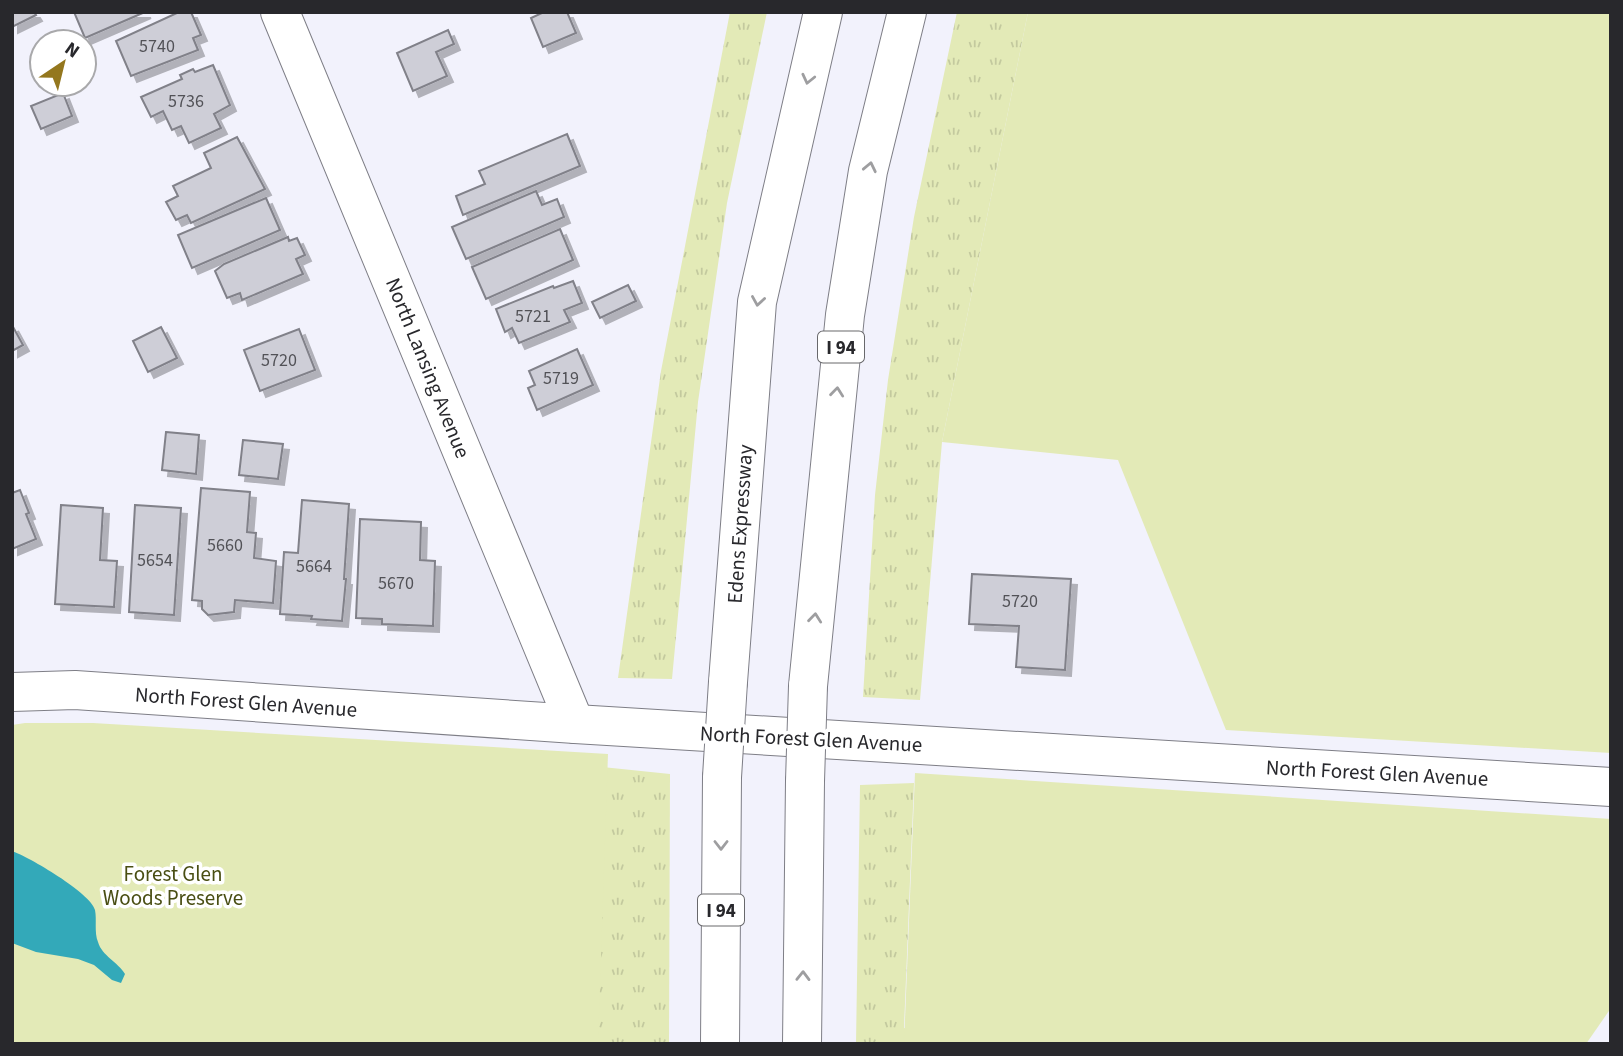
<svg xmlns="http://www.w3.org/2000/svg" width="1623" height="1056" viewBox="0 0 1623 1056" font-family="'Source Sans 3',sans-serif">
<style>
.grass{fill:url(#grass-tufts)}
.green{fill:#e3eab7}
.water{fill:#33a9b9}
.building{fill:#ceced7;stroke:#818189;stroke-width:2;filter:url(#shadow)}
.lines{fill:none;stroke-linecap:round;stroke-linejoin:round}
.minor-casing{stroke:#7e7e86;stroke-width:40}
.highway-casing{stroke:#7e7e86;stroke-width:40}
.minor{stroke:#fff;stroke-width:38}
.highway{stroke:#fff;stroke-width:38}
.highway-bridge-casing{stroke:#7e7e86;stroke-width:40;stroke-linecap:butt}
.highway-bridge{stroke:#fff;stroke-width:38}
.oneway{stroke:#9e9ea0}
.labels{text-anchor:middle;stroke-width:7;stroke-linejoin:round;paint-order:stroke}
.number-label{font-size:18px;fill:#525257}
.shield{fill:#fff;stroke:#68686b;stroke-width:2}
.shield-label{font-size:19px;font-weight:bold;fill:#28282c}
.street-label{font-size:21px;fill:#28282c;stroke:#fff}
.park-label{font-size:21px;fill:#494e13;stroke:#fff}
</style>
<defs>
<pattern id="grass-tufts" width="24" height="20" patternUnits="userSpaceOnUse" patternTransform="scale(1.75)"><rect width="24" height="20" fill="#e3eab7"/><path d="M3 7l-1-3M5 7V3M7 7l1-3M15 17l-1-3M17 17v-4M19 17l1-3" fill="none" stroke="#c3c99e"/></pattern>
<filter id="shadow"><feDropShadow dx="6" dy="6" stdDeviation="0" flood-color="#0004"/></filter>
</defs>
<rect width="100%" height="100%" fill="#f2f2fc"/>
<g class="grass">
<path d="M730 12H767L727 203 698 402 672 679 618 678 661 371Z"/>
<path d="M957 12H1028L942 442 920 700 863 697 875 495 888 380 914 217Z"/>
<path d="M583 765 670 774 669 1044H565Z"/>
<path d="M914 783 904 1028 994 1044H856L860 785Z"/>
</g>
<g class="green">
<path d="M1028 12H1611V753L1226 730 1118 460 942 442Z"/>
<path d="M25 723H93L608 754 598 1044H12V725Z"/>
<path d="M915 773 1611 819V1008L1586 1044H904Z"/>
</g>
<path class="water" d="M12 851C29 857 91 893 95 910 97 920 94 932 98 942 102 956 118 962 125 974L121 983 112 980 94 965 78 959 36 952 12 943Z"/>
<g class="building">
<path d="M12 12H34L36 15 12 27Z"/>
<path d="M74 12H145L85 38Z"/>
<path d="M179 12H191L201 35 193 38 198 50 131 76 116 41Z"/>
<path d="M544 12H567L576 33 543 47 531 18Z"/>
<path d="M448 30 454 44 436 52 447 76 413 91 397 53Z"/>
<path d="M213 65 230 105 214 114 221 128 189 143 181 126 172 130 163 111 151 117 141 97 182 79 180 75 193 69 195 72Z"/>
<path d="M63 93 72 116 41 129 31 106Z"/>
<path d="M567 134 580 166 463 215 456 196 485 184 479 171Z"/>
<path d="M237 137 265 189 191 223 187 215 176 220 166 202 178 196 173 186 211 168 204 153Z"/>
<path d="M536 191 542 205 557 199 564 217 466 259 452 227Z"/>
<path d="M266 198 280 230 192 268 178 235Z"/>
<path d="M560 229 573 260 486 299 472 267Z"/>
<path d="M288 237 289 241 297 238 305 255 296 259 303 274 242 300 240 293 227 298 215 271 224 264Z"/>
<path d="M573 281 582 303 564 310 570 322 519 343 512 328 505 332 496 309 553 286 554 288Z"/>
<path d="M628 285 636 301 600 318 592 302Z"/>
<path d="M12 325 23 345 12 351Z"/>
<path d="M161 327 177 358 148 372 133 341Z"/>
<path d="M299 329 315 370 260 391 244 350Z"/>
<path d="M577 349 593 385 537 410 528 388 535 385 529 371Z"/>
<path d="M166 432 199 435 196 474 162 470Z"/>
<path d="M243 440 283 444 278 479 239 475Z"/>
<path d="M201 488 250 492 247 532 256 533 254 558 276 561 273 603 235 600 234 612 208 615 202 609V601L192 600Z"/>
<path d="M20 490 29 513 26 514 36 539 12 549V493Z"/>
<path d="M302 500 349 504 344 579H346L342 621 311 619 312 616 280 614 284 552 298 553Z"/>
<path d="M61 505 103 508 100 560 117 561 114 607 55 604Z"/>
<path d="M135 505 181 508 174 615 129 612Z"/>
<path d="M360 519 421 522 420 560 435 561 433 626 382 624V619L356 618Z"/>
<path d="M972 574 1071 579 1065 670 1016 667 1019 626 969 624Z"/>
</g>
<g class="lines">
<g class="minor-casing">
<g id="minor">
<path d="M280 12 575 724"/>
<path d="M12 692 75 690 575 724 1611 787"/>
</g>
</g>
<g class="highway-casing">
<g id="highway">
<path d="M728 682 757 302 823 12"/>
<path d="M808 686 845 315 868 171 907 12"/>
<path d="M720 1044 722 777"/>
<path d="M802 1044 805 781"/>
</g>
</g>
<use href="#minor" class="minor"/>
<use href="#highway" class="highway"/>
<g class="highway-bridge-casing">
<g id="highway-bridge">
<path d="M722 777 728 682"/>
<path d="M805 781 808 686"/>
</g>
</g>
<use href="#highway-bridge" class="highway-bridge"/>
</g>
<defs><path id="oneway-chevron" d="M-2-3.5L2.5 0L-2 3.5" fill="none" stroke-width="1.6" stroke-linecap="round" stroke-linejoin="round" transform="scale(1.75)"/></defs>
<g class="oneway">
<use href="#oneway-chevron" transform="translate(808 79) rotate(103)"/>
<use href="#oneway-chevron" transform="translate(870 167) rotate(-78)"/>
<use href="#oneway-chevron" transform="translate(758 301) rotate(99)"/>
<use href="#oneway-chevron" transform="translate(837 392) rotate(-84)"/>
<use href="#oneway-chevron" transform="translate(815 618) rotate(-84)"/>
<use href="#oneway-chevron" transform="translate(721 845) rotate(90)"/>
<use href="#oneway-chevron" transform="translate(803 976) rotate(-89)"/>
</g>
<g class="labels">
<g class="number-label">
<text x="157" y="52">5740</text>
<text x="186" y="107">5736</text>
<text x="533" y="322">5721</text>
<text x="279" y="366">5720</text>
<text x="561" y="384">5719</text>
<text x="225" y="551">5660</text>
<text x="155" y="566">5654</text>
<text x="314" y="572">5664</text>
<text x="396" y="589">5670</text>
<text x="1020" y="607">5720</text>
</g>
<g class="shield">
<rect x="818" y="331.5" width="46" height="31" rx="5"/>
<rect x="698" y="894.5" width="46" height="31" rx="5"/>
</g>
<g class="shield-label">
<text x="841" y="354">I 94</text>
<text x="721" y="917">I 94</text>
</g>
<g class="street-label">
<text transform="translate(428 368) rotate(68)" y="7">North Lansing Avenue</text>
<text transform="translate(740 524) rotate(-86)" y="7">Edens Expressway</text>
<text transform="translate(246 702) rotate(4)" y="7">North Forest Glen Avenue</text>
<text transform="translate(811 739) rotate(3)" y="7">North Forest Glen Avenue</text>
<text transform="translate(1377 773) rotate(3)" y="7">North Forest Glen Avenue</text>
</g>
<g class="park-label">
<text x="173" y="881">Forest Glen<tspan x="173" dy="24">Woods Preserve</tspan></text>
</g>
</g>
<rect width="1623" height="1056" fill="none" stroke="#28282c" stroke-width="28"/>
<g transform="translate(63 63) rotate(35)"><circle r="33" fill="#ffffff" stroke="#a9a9ab" stroke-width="2"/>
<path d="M0-5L12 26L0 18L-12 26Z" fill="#94771e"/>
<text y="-10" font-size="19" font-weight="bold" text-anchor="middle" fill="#28282c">N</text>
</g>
</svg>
